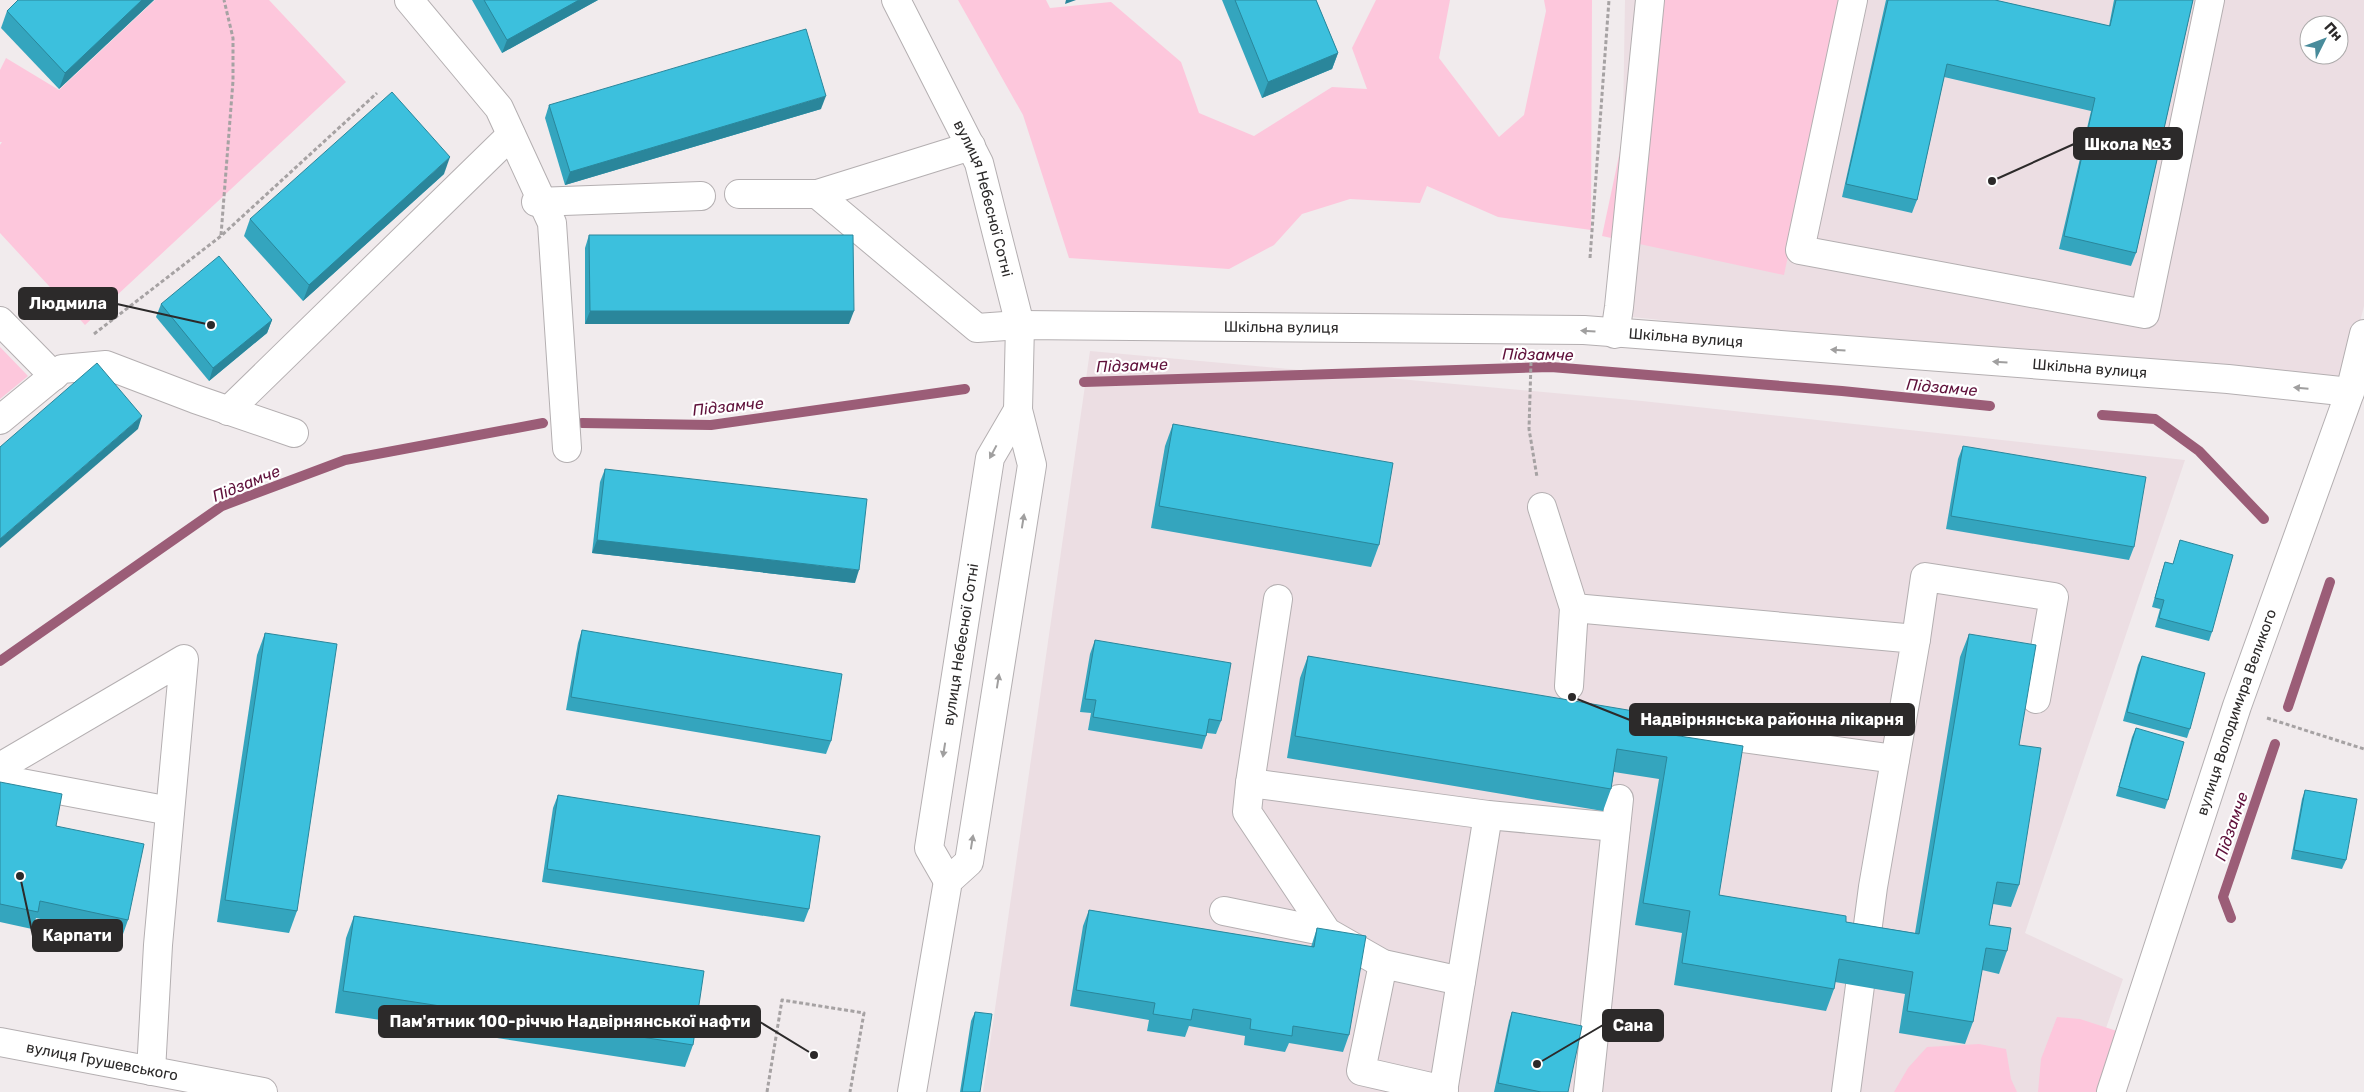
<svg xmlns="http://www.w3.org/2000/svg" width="2364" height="1092" viewBox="0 0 2364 1092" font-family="Rubik,sans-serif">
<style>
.built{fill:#ecdee3;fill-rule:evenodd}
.green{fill:#fdc7dc}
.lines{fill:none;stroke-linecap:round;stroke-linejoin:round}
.stream{stroke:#9b5d77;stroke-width:10}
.minor-casing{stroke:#b4afb1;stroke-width:30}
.path{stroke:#a6a2a3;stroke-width:3;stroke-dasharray:4 2.5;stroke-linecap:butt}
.minor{stroke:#fff;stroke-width:28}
.wall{fill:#34a5be}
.shaded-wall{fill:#2a869b}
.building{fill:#3cc0dd;stroke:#2a869b}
.oneway{fill:#a09f9f}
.labels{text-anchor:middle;stroke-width:4.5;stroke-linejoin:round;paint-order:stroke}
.street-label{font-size:15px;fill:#2c2a2a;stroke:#fff}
.water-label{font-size:16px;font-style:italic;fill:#5f103a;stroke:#fff}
.leader{fill:none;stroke:#2c2a2a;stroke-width:2}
.callout-dot{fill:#2c2a2a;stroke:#fff;stroke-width:2}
.callout{fill:#2c2a2a;stroke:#2c2a2a;stroke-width:2}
.callout-label{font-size:16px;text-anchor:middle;font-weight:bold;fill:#fff}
</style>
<rect width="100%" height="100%" fill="#f1ebed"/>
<g class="built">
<path d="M1625 0H2364V306L2344 386 2228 379 1613 315 1623 121ZM2309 25H2339V55H2309Z"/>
<path d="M1090 351 1642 401 2185 460 2025 933 2123 979 2084 1092H983Z"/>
</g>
<g class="green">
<path d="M155 0H269L346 82 85 325 0 233V145L2 142H0V70L6 58 59 90Z"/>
<path d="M958 0H1046L1050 8 1111 2 1181 62 1199 113 1254 136 1332 87 1367 89 1352 48 1376 0H1450L1439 58 1499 137 1524 115 1546 11 1544 0H1592L1591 230 1498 217 1427 186 1420 203 1350 199 1302 214 1274 245 1229 269 1069 258 1023 115Z"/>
<path d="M1652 0H1842L1784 275 1602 236Z"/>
<path d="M0 347 28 376 0 399Z"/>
<path d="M2057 1017 2080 1019 2120 1032 2097 1092H2038L2041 1059Z"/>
<path d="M1979 1044 2006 1049 2011 1079 2017 1092H1894L1908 1068 1927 1047Z"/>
</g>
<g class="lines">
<g class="stream">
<path d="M1084 382 1551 367 1842 391 1990 406"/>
<path d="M2102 415 2155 419 2199 451 2264 519"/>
<path d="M582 423 711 425 965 389"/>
<path d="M0 661 222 506 345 460 543 423"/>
<path d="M2288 707 2330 582"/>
<path d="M2231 918 2223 897 2275 744"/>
</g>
<g class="minor-casing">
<g id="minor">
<path d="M409 0 499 108 552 223 567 448"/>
<path id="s1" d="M896 0 979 163 1020 325 1018 410 1032 465 969 862 948 881 912 1092"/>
<path d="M1853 0 1800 250 2145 314 2210 0"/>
<path id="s2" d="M739 194H817L977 328 1020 325 1584 330 2228 379 2350 392"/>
<path d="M817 194 971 146"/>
<path d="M536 202 701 196"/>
<path d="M0 321 54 376"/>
<path d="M1615 334 1619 307 1650 0"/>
<path d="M228 411 511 135"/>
<path d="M0 420 62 369 106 365 195 399 294 433"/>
<path d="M1542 507 1574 608 1569 686"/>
<path d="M1278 599 1250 783 1488 815 1616 827"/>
<path d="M1574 608 1916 639 1873 887 1846 1092"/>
<path d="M1916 639 1925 577 2054 597 2036 699"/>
<path d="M1669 728 1895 759"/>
<path d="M0 767 184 659 158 945 151 1071"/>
<path d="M0 779 170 811"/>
<path d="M1250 783 1247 812 1327 932 1383 964 1461 981"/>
<path id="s3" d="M948 881 929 848 990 458 1018 410"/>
<path d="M1224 911 1327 932"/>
<path d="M1383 964 1361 1071 1444 1090"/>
<path id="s4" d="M0 1042 263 1092"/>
<path d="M1443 1092 1488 815"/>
<path d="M1588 1092 1619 799"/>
<path id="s5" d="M2111 1092 2237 706 2350 392 2364 334"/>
</g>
</g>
<g class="path">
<path d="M221 235 233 81V38L224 0"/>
<path d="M1590 258 1609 0"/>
<path d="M94 334 221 236 377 93"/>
<path d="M1531 362 1529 429 1537 477"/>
<path d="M2267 718 2364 749"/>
<path d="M767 1092 782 1000 864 1013 850 1092"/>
</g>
<use href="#minor" class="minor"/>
</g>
<g class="wall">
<path d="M154 0 59 89 1 28 7 11Z"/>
<path d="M472 0H598L502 53Z"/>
<path d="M1222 0H1316L1338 53 1332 69 1262 98Z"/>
<path d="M1886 0H1995L2109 26 2114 0H2193L2136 253 2131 266 2059 249 2091 111 1944 77 1917 200 1912 213 1842 197Z"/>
<path d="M549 105 821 109 565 185 545 118Z"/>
<path d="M444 174 303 301 244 236 250 219Z"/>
<path d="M589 235 849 324H585V248Z"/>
<path d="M161 304 272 320 267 333 209 381 156 317Z"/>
<path d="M1173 424 1379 545 1371 567 1151 528 1165 446Z"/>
<path d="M1963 446 2134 547 2129 560 1946 529 1958 459Z"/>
<path d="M605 469 855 583 592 553 600 482Z"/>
<path d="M2180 540 2212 632 2209 641 2155 627 2160 609 2152 607 2162 571 2165 562 2173 564Z"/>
<path d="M582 630 831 741 826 754 566 710 578 643Z"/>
<path d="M265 633 297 911 289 933 217 922 257 655Z"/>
<path d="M1969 634 2019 745V885L2011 907 1993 904 1989 925 2007 951 1999 974 1982 970 1973 1022 1965 1044 1899 1033 1905 994 1835 982 1834 989 1826 1011 1674 985 1682 933 1635 925 1659 779 1614 772 1611 789 1603 811 1287 758 1300 678 1308 656 1673 735 1719 895 1846 922 1915 933 1960 657Z"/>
<path d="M1095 640 1221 721 1216 734 1207 733 1202 749 1088 730 1091 713 1080 712 1090 654Z"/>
<path d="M2142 656 2190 729 2187 738 2123 721 2138 665Z"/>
<path d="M2136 728 2168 800 2165 809 2116 796 2132 737Z"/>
<path d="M0 782 56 826 128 920 122 937 36 918 32 929 0 922Z"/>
<path d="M2305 790 2346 860 2342 869 2291 859 2302 799Z"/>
<path d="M558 795 809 909 804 922 542 882 553 808Z"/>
<path d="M1089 910 1311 947 1317 928 1349 1035 1343 1052 1289 1043 1285 1052 1244 1045 1245 1036 1189 1026 1185 1037 1147 1031 1149 1020 1070 1006 1083 926Z"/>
<path d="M354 916 693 1045 685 1067 335 1013 346 938Z"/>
<path d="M975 1012 980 1092H960L971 1021Z"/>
<path d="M1512 1012 1568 1092H1494L1509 1021Z"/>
</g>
<g class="shaded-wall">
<path d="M142 0H154L59 89 65 73Z"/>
<path d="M579 0H598L502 53 507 40Z"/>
<path d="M1066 0H1076L1065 4Z"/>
<path d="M1338 53 1332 69 1262 98 1268 82Z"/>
<path d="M826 96 821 109 565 185 570 172Z"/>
<path d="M450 157 444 174 303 301 309 285Z"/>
<path d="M590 311H854L849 324H585Z"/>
<path d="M272 320 267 333 209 381 213 368Z"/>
<path d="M142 416 138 429 0 548V539Z"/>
<path d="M597 540 859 570 855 583 592 553Z"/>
</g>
<g class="building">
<path d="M18 0H142L65 73 7 11Z"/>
<path d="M484 0H579L507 40Z"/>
<path d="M1235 0H1316L1338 53 1268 82Z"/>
<path d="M1888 0H1995L2110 26 2116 0H2193L2136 253 2064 236 2095 98 1947 64 1917 200 1846 184Z"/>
<path d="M806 29 826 96 570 172 549 105Z"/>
<path d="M392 92 450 157 309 285 250 219Z"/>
<path d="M589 235H853L854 311H590Z"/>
<path d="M219 256 272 320 213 368 161 304Z"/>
<path d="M97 363 142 416 0 539V447Z"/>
<path d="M1173 424 1393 463 1379 545 1159 506Z"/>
<path d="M1963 446 2146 477 2134 547 1951 516Z"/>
<path d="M605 469 867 499 859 570 597 540Z"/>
<path d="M2180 540 2233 555 2212 632 2159 618 2164 600 2155 598 2165 562 2173 564Z"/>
<path d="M582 630 842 674 831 741 571 697Z"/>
<path d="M265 633 337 644 297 911 225 900Z"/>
<path d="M1969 634 2036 645 2019 745 2041 748 2019 885 1997 882 1989 925 2011 928 2007 951 1986 948 1973 1022 1907 1011 1913 972 1839 959 1834 989 1682 963 1690 911 1643 903 1667 757 1617 749 1611 789 1295 736 1308 656 1675 718 1673 735 1743 746 1719 895 1846 916V922L1919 934Z"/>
<path d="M1095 640 1231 663 1221 721 1209 719 1206 736 1093 717 1096 700 1085 699Z"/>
<path d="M2142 656 2205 673 2190 729 2127 712Z"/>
<path d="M2136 728 2184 742 2168 800 2119 787Z"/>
<path d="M0 782 62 794 56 826 144 844 128 920 40 901 38 912 0 904Z"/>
<path d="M2305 790 2357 799 2346 860 2294 850Z"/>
<path d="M558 795 820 836 809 909 547 869Z"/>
<path d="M1089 910 1314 947 1317 928 1366 936 1349 1035 1293 1026 1292 1036 1250 1029 1251 1019 1193 1009 1191 1020 1153 1014 1155 1003 1076 990Z"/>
<path d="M354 916 704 971 693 1045 343 991Z"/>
<path d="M975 1012 992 1014 980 1092H962Z"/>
<path d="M1512 1012 1582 1026 1568 1092H1541L1498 1083Z"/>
</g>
<defs><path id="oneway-solid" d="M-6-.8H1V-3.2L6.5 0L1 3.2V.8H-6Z" transform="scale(1.25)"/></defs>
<g class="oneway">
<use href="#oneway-solid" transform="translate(1588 331) rotate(-176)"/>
<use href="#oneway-solid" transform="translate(1838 350) rotate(-176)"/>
<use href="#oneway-solid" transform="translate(2000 362) rotate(-176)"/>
<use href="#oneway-solid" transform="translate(2301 388) rotate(-175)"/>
<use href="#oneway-solid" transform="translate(993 452) rotate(118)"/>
<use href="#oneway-solid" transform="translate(1023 521) rotate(-81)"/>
<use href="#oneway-solid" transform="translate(998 681) rotate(-81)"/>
<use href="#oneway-solid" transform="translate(944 750) rotate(99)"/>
<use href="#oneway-solid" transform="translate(972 842) rotate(-81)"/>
</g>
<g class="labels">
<g class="street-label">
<text dy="5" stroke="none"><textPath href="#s1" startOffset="218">вулиця Небесної Сотні</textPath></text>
<text dy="5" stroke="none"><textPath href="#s2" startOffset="591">Шкільна вулиця</textPath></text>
<text dy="5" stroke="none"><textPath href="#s2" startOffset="996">Шкільна вулиця</textPath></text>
<text dy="5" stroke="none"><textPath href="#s2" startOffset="1401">Шкільна вулиця</textPath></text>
<text dy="5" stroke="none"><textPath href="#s3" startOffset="244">вулиця Небесної Сотні</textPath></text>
<text dy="5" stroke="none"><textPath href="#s5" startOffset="400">вулиця Володимира Великого</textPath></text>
<text dy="5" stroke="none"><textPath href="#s4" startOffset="104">вулиця Грушевського</textPath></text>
</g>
<g class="water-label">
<text transform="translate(1538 354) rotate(1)" y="6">Підзамче</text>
<text transform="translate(1132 365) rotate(-2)" y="6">Підзамче</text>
<text transform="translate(1942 387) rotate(5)" y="6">Підзамче</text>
<text transform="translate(728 406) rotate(-6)" y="6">Підзамче</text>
<text transform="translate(246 483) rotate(-22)" y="6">Підзамче</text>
<text transform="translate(2231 826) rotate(-71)" y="6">Підзамче</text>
</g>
</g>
<path class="leader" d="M1992 181L2074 144M211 325L117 304M1572 697L1630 720M20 876L33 936M814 1055L760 1022M1537 1064L1603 1025"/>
<g class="callout-dot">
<circle cx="1992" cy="181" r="5"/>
<circle cx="211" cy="325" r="5"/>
<circle cx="1572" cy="697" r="5"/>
<circle cx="20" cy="876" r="5"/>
<circle cx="814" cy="1055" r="5"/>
<circle cx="1537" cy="1064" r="5"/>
</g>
<g class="callout">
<rect x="2074" y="128" width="108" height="31" rx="5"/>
<rect x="19" y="288" width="98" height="31" rx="5"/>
<rect x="1630" y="704" width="284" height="31" rx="5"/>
<rect x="33" y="920" width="89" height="31" rx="5"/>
<rect x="379" y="1006" width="381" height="31" rx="5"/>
<rect x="1603" y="1010" width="60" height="31" rx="5"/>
</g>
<g class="callout-label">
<text x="2128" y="150">Школа №3</text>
<text x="68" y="309">Людмила</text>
<text x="1772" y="725">Надвірнянська районна лікарня</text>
<text x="77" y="941">Карпати</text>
<text x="570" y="1027">Пам'ятник 100-річчю Надвірнянської нафти</text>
<text x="1633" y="1031">Сана</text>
</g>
<g transform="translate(2324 40) rotate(48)"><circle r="24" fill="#ffffff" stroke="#abaaaa"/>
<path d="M0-4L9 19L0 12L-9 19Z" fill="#488b9b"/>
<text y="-8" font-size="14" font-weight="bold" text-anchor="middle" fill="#2c2a2a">Пн</text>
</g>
</svg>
